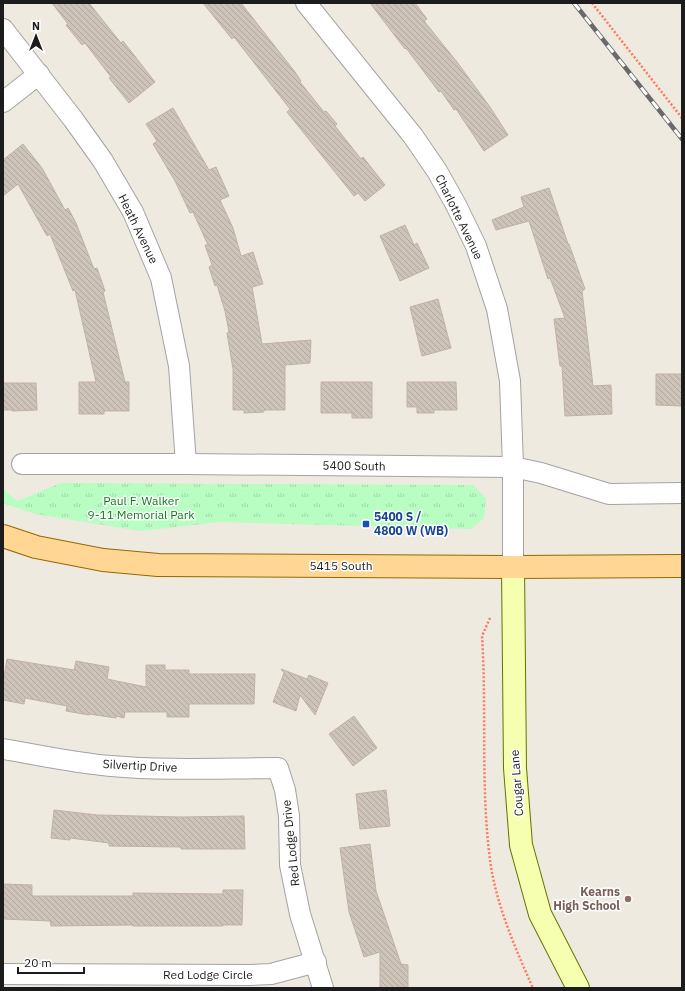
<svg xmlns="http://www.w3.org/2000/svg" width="685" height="991" viewBox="0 0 685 991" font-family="'IBM Plex Sans',sans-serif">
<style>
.park{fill:url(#park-tufts)}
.building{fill:url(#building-back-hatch);stroke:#c1b1a2}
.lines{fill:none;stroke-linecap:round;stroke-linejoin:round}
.minor-casing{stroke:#a3a3a3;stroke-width:22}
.secondary-casing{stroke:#637500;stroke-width:24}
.primary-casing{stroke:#936900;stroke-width:24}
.path{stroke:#ff7860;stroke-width:2.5;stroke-dasharray:2 2;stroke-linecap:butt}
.minor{stroke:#fff;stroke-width:20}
.secondary{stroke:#f6feaf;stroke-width:22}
.primary{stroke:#ffd694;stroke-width:22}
.rail-casing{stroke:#6a6a6a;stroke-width:4.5}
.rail{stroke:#fff;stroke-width:3;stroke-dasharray:9;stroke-linecap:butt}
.transit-dot{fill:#1a4fb4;stroke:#fff;stroke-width:1.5}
.education-dot{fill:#8d6e63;stroke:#fff;stroke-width:1.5}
.labels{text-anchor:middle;stroke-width:3;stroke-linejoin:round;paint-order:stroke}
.street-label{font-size:12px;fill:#1c1c1c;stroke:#fff}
.park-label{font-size:12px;fill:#047f14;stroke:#fff}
.transit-label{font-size:12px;font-weight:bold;fill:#164399;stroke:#fff;text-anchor:start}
.education-label{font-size:12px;font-weight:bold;fill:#785e54;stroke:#fff;text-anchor:end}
</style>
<defs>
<pattern id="park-tufts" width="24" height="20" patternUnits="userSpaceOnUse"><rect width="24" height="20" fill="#b8fdc1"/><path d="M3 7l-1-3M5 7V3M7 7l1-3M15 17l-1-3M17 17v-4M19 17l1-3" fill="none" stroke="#9ed8a5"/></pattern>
<pattern id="building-back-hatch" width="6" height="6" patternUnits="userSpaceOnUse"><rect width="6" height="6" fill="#cec3b9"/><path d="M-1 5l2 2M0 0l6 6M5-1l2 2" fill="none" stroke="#b0a79e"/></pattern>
</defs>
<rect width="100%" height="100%" fill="#eeeae0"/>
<path class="park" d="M61 483 473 485 486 498 484 518 471 529 220 522 141 531 35 514 3 503V489L17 501Z"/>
<g class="building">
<path d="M52 3H89L121 43 123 41 155 82 129 103 109 78 111 77 85 43 82 45 66 25 68 24Z"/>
<path d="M203 3H241L295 72 301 81 300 82 324 112 326 111 337 124 335 126 361 159 363 157 385 185 365 201 358 193 354 196 287 112 290 109 234 37 232 39Z"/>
<path d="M370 3H415L427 19 424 21 457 62 490 107 508 135 484 151 456 109 454 110 441 91 439 92 406 48 405 49Z"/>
<path d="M173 108 209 170 216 167 229 196 220 200 233 228 241 256 253 252 263 284 252 287 262 344 311 340 310 363 285 365V410H264V412L244 413V410H233V369L227 333 229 332 225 311 217 285 215 286 209 267 212 265 205 245H208L193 212 190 213 175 181 153 144 157 141 146 124Z"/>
<path d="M23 144 42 168 65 210 68 208 76 223 94 269 97 268 105 291 103 292 125 382H129V411H104V414H79V382H96L75 290 73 291 50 234 47 236 18 184 3 196V160Z"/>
<path d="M549 188 568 244H569L585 289 582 291 593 386 611 385 612 414 565 416 562 366H560L554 319 565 318 550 278 548 279 529 221 496 230 492 220 524 207 521 197Z"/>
<path d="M405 225 414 245 417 243 429 268 400 281 380 236Z"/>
<path d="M438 299 451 348 422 356 410 307Z"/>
<path d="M656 374H682V406L656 405Z"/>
<path d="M321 382H372V418H352V413H321Z"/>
<path d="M407 382H456L457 410H434V413H417V407H407Z"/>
<path d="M3 383H36L37 410 12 411V410H3Z"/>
<path d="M7 659 74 670 76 661 109 667 107 679 146 687V665H165V670H189V674H255L254 704H189V717H167V712H125L124 718 116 716V718L89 714V715L66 711 67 706 25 698 24 704 3 700V683Z"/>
<path d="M281 669 307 679 309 675 328 683 315 715 300 695 296 711 273 702 284 673Z"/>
<path d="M354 716 377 748 353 766 329 734Z"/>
<path d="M386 790 390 826 360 829 356 794Z"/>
<path d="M54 810 97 815 181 817 244 816 245 849H181V847L109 846V843L70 838V840L51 838Z"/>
<path d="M370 844 376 891 401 964 408 965V988H380V952L364 957 349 912 340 848Z"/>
<path d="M3 884 32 885V896H133V893L223 894V890H243L242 925H223V926H133V925L51 926 50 921 3 919Z"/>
</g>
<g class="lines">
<g class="minor-casing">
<g id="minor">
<path d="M306 3 413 136 437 171 456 205 476 246 497 309 510 381 513 467V567"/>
<path d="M3 29 73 119 103 161 133 212 161 278 179 366 186 464"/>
<path d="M3 102 39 74"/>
<path d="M22 464H186L513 467 541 473 609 494 682 493"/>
<path d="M3 749C39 755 75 763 111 766 166 771 223 768 278 768L285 790 289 816 290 865 300 914 323 988"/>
<path d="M3 974 249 975 271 974 316 962"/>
</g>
</g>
<g class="secondary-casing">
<path id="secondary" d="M513 567 515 768 521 845 540 914 578 988"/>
</g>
<g class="primary-casing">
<path id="primary" d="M3 536 36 547 103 560 158 565 513 567 682 566"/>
</g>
<g class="path">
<path d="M592 3 682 118"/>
<path d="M490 618 482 636C487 713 480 791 491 867 498 909 516 950 533 988"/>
</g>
<use href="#minor" class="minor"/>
<use href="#secondary" class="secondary"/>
<use href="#primary" class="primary"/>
<g class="rail-casing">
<path id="rail" d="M574 3 682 139"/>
</g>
<use href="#rail" class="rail"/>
</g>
<rect class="transit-dot" x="362" y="520" width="8" height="8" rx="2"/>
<circle class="education-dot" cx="628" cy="899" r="4"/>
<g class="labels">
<g class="street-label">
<text transform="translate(459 217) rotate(64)" y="4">Charlotte Avenue</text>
<text transform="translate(138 229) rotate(64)" y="4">Heath Avenue</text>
<text transform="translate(354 466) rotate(1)" y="4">5400 South</text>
<text x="341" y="570">5415 South</text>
<text transform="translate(140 766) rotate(3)" y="4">Silvertip Drive</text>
<text transform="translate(517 783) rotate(-94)" y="4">Cougar Lane</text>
<text transform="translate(291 843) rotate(-96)" y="4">Red Lodge Drive</text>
<text x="208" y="979">Red Lodge Circle</text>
</g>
<g class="park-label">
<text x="141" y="505">Paul F. Walker<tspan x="141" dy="14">9-11 Memorial Park</tspan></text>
</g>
<g class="transit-label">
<text x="374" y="521">5400 S /<tspan x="374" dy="14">4800 W (WB)</tspan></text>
</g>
<g class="education-label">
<text x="620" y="896">Kearns<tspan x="620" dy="14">High School</tspan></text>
</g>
</g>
<rect width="685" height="991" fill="none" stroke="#1c1c1c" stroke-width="8"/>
<g transform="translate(36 36)" stroke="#ffffff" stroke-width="3" paint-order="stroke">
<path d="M0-3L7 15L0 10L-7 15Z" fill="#1c1c1c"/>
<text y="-6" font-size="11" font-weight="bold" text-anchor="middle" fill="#1c1c1c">N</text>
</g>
<path d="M18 967v6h66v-6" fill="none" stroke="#1c1c1c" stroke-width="2"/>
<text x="24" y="967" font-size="12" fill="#1c1c1c" stroke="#ffffff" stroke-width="3" paint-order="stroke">20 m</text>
</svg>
